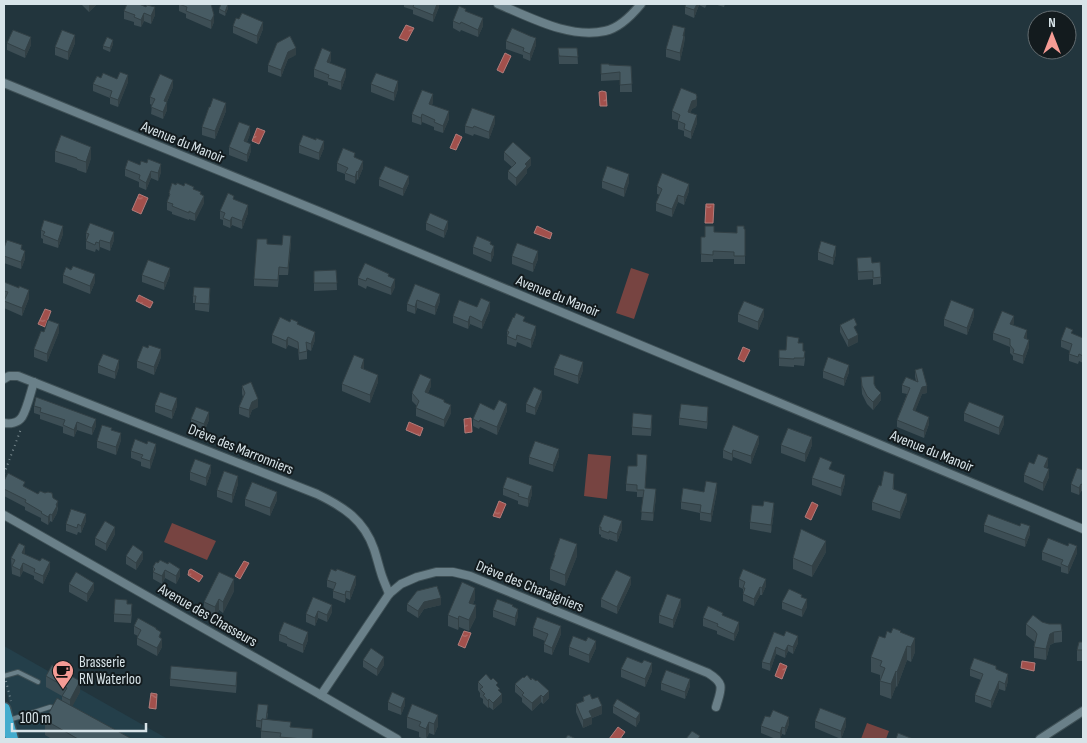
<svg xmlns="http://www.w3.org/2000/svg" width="1087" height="743" viewBox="0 0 1087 743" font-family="'Sofia Sans Condensed',sans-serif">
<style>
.built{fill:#243f4a}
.pitch{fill:#774441}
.water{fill:url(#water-ripples);stroke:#b27c7b}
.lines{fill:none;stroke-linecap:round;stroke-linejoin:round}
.service-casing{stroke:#3f5056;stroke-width:6}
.minor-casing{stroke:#3f5056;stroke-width:10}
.primary-casing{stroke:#3f5056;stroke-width:15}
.path{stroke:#7a8a90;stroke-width:2;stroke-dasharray:1 4;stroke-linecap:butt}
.service{stroke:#6a8089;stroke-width:4}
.minor{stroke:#6a8089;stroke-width:8}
.primary{stroke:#44accd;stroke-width:12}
.wall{fill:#3d4e55}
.shaded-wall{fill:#324045}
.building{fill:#475b63;stroke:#324045}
.labels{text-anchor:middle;stroke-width:4;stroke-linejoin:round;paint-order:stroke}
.street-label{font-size:15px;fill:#d8e4e9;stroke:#131b1e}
.poi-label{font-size:15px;fill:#d8e4e9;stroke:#131b1e;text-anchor:start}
</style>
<defs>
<pattern id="water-ripples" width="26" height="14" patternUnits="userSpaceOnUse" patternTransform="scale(1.25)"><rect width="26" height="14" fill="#a2504c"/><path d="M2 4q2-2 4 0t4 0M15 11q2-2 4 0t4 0" fill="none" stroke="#b2716e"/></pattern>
</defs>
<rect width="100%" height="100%" fill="#22353d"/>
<path class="built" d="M4 646 166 738V739H19L4 682Z"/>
<g class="pitch">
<path d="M631 268 649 274 634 319 616 313Z"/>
<path d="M588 454 611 456 607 499 584 496Z"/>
<path d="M172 523 216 541 207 560 164 542Z"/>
<path d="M867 723 889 731 886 739H861Z"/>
</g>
<g class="water">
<path d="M406 25 414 28 407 41 399 38Z"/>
<path d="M505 53 511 56 503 73 497 70Z"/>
<path d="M602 91 606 92 607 106H600L599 92Z"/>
<path d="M257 128 265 131 259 144 252 141Z"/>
<path d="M456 134 462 137 456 150 450 148Z"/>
<path d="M139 194 148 198 141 214 132 210Z"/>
<path d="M706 204H714L713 223H705Z"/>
<path d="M537 226 552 233 550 239 534 233Z"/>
<path d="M139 295 153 302 150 308 136 301Z"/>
<path d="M45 309 51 311 45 327 38 324Z"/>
<path d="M743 347 750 350 744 362 738 359Z"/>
<path d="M471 418 472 432 465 433 464 419Z"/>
<path d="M409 422 423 428 420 436 406 430Z"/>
<path d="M499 501 506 504 500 518 493 516Z"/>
<path d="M812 502 818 505 811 520 805 517Z"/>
<path d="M244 561 249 563 240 579 235 576Z"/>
<path d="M191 569 203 576 199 582 188 575 189 570Z"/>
<path d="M464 631 471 633 465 648 458 645Z"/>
<path d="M1022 661 1035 663 1034 671 1021 668Z"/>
<path d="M780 663 787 666 782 679 775 676Z"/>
<path d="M151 693 157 694 156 709 149 708Z"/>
<path d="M618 727 625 732 620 739H609Z"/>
</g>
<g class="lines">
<g class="service-casing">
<g id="service">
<path d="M4 676 18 672 38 682"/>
<path d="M9 720 50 707 55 708"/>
</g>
</g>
<g class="minor-casing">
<g id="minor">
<path d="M498 4C530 17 569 39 605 31 620 28 632 15 641 4"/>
<path d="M4 83 323 213 1083 529"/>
<path d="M4 379 9 376H18L317 494C344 507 364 520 374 549 377 558 379 567 382 576 384 582 387 588 389 594"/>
<path d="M4 423C10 424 18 423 22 417 27 409 31 391 34 382"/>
<path d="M4 515 321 695 397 739"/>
<path d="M321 695 389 594 401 584 417 577 436 572H453L470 576 708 673C726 684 721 689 716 707"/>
<path d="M1040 739 1083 711"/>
</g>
</g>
<g class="primary-casing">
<path id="primary" d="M4 709 12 739"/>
</g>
<g class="path">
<path d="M4 474 21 429"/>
<path d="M6 681 11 701"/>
</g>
<use href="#service" class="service"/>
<use href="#minor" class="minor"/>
<use href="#primary" class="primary"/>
</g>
<g class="wall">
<path d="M81 4H97L89 12Z"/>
<path d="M179 4H211L214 22 211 29 186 18V14L179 11Z"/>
<path d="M404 4H439V7L433 22 413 14V10L404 7Z"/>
<path d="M686 4H707L705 8 699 5 694 18 685 14V7Z"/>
<path d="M714 4H725L724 7Z"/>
<path d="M228 8 225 16 219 13V9Z"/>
<path d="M124 11 155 15 151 24 144 21 141 27 134 25V22L124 19Z"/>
<path d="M466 11 483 26 478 37 461 30 460 32 453 28V21Z"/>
<path d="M233 26 263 29 257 44 233 33Z"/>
<path d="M685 36 684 44 680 61 666 57V49Z"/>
<path d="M506 41 536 45 530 61 523 58V55L506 49Z"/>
<path d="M7 43 31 45 25 58 7 50Z"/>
<path d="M75 43 68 60 55 55V47Z"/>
<path d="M113 44 110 52 103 49V46Z"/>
<path d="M558 48H577L578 64H559Z"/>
<path d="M296 55 288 59 281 77 268 72V65Z"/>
<path d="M331 59 330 63 346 76 341 90 328 85V82L314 77V69Z"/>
<path d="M601 64 631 66 632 92H620V80L601 81Z"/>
<path d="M101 78 128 82 118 107 110 104V98L93 91V84Z"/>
<path d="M371 84 398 89 394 101 371 92Z"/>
<path d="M173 87 167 102V110L163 119 151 114 152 105 150 104V97Z"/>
<path d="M433 102 432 105 449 119 443 133 434 130V127L422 122 421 125 412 122V114Z"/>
<path d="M697 104 696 107 692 109 690 113 697 123 691 139 684 136V131L678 129V121L672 119V111Z"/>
<path d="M210 107 226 111 215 139 202 135V127Z"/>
<path d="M495 123 489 139 474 134 473 136 465 133V126Z"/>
<path d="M250 134 247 142 251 151 247 162 229 155V147Z"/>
<path d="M316 140 324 148 319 160 299 153V145Z"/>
<path d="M55 151 91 158 86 173 77 170V169L55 162Z"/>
<path d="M504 152 531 165 527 169V173L516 186 508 179V171L512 167 504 160Z"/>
<path d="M355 158 363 168 358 180 357 179 355 184 345 180V174L337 171V163Z"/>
<path d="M140 165 161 172 158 181 151 178 146 190 139 187V182L125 176V169Z"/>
<path d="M379 179 409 183 403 196 379 186Z"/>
<path d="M602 181 629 182 624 197 602 188Z"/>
<path d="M657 186 689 191 684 205 678 202 672 217 656 211V203L660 195 657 194Z"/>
<path d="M194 190 201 194 204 203 195 221 189 219V220L172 214V212L167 210V202L169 198V193Z"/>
<path d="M234 200 248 213 242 229 232 225 230 228 223 225V220L220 219V211Z"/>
<path d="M426 223 448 228 444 238 426 230Z"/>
<path d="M744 229H745V264H734V259H713V262H701V237H705L714 232 737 233Z"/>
<path d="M41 230 63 234 58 248 43 243V239L41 238Z"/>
<path d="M86 233 114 240 110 251 100 247 99 251 96 249 95 252 86 249Z"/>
<path d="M291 243 288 275H279L278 287 254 286V279L267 244 282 245Z"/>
<path d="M473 247 494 254 491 262 473 254Z"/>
<path d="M4 248 25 259 21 269 4 263Z"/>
<path d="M818 252 836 254 833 265 818 260Z"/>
<path d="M512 256 538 259 533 272 512 264Z"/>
<path d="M857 258 872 263 881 277V284L873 285V279L858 280Z"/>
<path d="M336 270 337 290 314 291V271Z"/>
<path d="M63 275 95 282 90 294 63 283Z"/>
<path d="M142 275H170L164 290 142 282Z"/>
<path d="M389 277 395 287 391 295 367 286 366 289 358 285V278Z"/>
<path d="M4 282 29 298 22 316 4 308V301L5 299 4 298Z"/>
<path d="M415 284 440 301 435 315 417 308 415 314 407 311V304Z"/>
<path d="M193 296H210L209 312 195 310V303H193Z"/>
<path d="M477 307 490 310 482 329 470 324 468 329 453 323V316Z"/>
<path d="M738 314 764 316 758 330 738 322Z"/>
<path d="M974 316 967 335 944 326V319Z"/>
<path d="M525 322 536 334 531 348 517 342 516 347 507 344V331Z"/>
<path d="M1014 323 1013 325 1027 338 1029 347 1023 364 1013 360V356L1010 353V347L993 340V333Z"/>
<path d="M298 325 315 340 311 351 307 349V359L299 360 298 349 288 345 286 349 272 343V335Z"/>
<path d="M840 325 857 332 858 342 848 347 840 332Z"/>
<path d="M59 332 47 362 34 357V349Z"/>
<path d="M1073 334 1083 338V363L1079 361 1078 364 1069 361V354L1070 351 1061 347V340Z"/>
<path d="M799 343 803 351 805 359 804 366 794 365V367L779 366V358L786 350Z"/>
<path d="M161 357 154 375 137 368V361Z"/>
<path d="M98 365 119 367 115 379 98 373Z"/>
<path d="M364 367V369L378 382 370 403 342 391V384Z"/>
<path d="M554 368 583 370 578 384 554 375Z"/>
<path d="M915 370 927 393 922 394 915 411 929 424 924 438 897 427V420L907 394 902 393V385L916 381 915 377Z"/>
<path d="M823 371 849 372 844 386 823 378Z"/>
<path d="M861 377 874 384 881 400 873 410 867 404 862 394Z"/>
<path d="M242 386 258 407 252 410 249 418 239 414V407L243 397 242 394Z"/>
<path d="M431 386 428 393 444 402 451 413 444 427 416 416V408L417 406 412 401V393Z"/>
<path d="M542 398 535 415 526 412V404Z"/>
<path d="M155 405 177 406 172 419 155 412Z"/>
<path d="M34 406 96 426 92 435 77 430 74 437 63 433V427L40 419V415L34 413Z"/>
<path d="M494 410 507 411 497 435 480 427 479 429 473 426V419Z"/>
<path d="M964 413 1004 424 999 435 964 421Z"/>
<path d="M708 415 707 429 679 425V418Z"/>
<path d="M191 419 209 420 204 432 191 426Z"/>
<path d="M652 423 651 436 632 435V427Z"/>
<path d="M112 430 121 440 116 455 97 448V441Z"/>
<path d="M759 443 751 464 733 457 732 461 723 458V450Z"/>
<path d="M781 445H812L805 462 781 453Z"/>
<path d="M131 451H156L150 469 141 466V462L131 458Z"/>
<path d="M559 456 553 472 529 464V457Z"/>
<path d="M647 462 645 488 656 497 653 521 641 520 643 497H637V492L626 491V484L637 466Z"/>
<path d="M1034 464 1048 465 1047 468 1049 477 1043 491 1024 482V475Z"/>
<path d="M831 470 845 483 841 496 812 485V478Z"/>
<path d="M1083 470V492L1081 491 1079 495 1071 492V484Z"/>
<path d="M190 472H211L206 486 190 480Z"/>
<path d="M4 481 25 487 38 494 53 498 58 508 57 513 52 522 50 521 48 525 41 521V518L25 510V507L4 496Z"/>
<path d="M894 482V489L907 501 900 519 872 510V502L881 486Z"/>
<path d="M238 484 232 503 217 497V490Z"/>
<path d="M503 488 532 494 528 507 518 504V501L503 495Z"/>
<path d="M717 491 711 522 700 520V513L681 509V502L704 492Z"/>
<path d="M245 499 277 500 270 516 245 506Z"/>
<path d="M763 506 774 511 771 533 750 529V522Z"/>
<path d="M86 521 81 533 78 532 77 535 66 531V524Z"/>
<path d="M984 525 1030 534 1025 547 984 532Z"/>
<path d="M599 527 622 529 617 542 609 539V540L601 537V535L599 534Z"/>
<path d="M115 534 106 551 95 545V538Z"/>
<path d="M826 552 812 577 793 569V558Z"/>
<path d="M1042 552 1077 553 1068 574 1061 572V567L1042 560Z"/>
<path d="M25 554 50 569 43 584 34 579V576L23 571 20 577 12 574 11 558Z"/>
<path d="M554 555 577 556 565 586 550 580V569L554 560Z"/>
<path d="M126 556 143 559 136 570 126 564Z"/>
<path d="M156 562 180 576 176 584 165 578 162 584 153 579V567Z"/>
<path d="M739 579 766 586 762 595H760L754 606 743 601V589L739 587Z"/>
<path d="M327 580 356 584 350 600 346 598 345 603 333 598V589L327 587Z"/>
<path d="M69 584 94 590 87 602 69 592Z"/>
<path d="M631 584 617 614 601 607V599Z"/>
<path d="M234 591 223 613 219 610 215 618 204 613V602Z"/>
<path d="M313 597 332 612 327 622 318 618 315 626 306 622V614Z"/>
<path d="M802 597 807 607 802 617 782 609V602Z"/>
<path d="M475 599 473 604 476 617 469 631 459 627 458 630 448 626V615Z"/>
<path d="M407 604 441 605 424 609 418 618 407 611Z"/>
<path d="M681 606 673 628 659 623V615Z"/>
<path d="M513 607 518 616 515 626 493 617V610Z"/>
<path d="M132 612 131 623 114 622V614Z"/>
<path d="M703 618 739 630 734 641 717 634V631L703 626Z"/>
<path d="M1042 622 1062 631V642L1054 643 1050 645 1046 660 1034 658V647L1035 642 1026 635V624Z"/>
<path d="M134 626 156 630 161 639 162 647 157 656 137 645V638L138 636 134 634Z"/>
<path d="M533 628 561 634 552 655 544 652V644L545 641 533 636Z"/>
<path d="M774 632 798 643 793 654 788 651 785 658 776 654 770 671 762 668V662Z"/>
<path d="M891 633H901L915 652 911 662 907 660 897 687 896 686 891 699 880 695V675L871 672V657L885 638Z"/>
<path d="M279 634 308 640 303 653 287 646V644L279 641Z"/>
<path d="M586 641 596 648 589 663 569 655V647Z"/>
<path d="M1083 642V664V661H1077V650Z"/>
<path d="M363 660 384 665 377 676 363 667Z"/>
<path d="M621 669 652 671 645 687 621 677Z"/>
<path d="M970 669 996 670 1008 681 1005 691 999 689 991 708 975 702V695L981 680 970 676Z"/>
<path d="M46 676 80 692 72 706 132 739H52L45 735V720L62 701V696L46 687Z"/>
<path d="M523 677 549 698 543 704 541 702 532 711 522 702V698L515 692V684Z"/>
<path d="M170 679 237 680 236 693 170 686Z"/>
<path d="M478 682 498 687 502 702 493 710 489 707 488 708 483 703V699L480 697V693L478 690Z"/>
<path d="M661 683 690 686 685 699 661 690Z"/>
<path d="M583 697 592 699 602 714 592 718V724L583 728 576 712V704L583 701Z"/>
<path d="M388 702 405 705 401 715 388 710Z"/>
<path d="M613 706 640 720 636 727 613 713Z"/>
<path d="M268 713 267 720 291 728 313 739H261V728L256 727V720Z"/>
<path d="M438 715V726L434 735 429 733 426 739H424L419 737V732L407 728V717Z"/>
<path d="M770 717 789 724 785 735 782 734 780 739H776L761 733V726Z"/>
<path d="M815 721 846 726 841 739 815 728Z"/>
</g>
<g class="shaded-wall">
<path d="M90 4H97L89 12V5Z"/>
<path d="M228 4V8L225 16V12Z"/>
<path d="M437 4H439V7L433 22V15Z"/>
<path d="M697 4H699V5L694 18V10Z"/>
<path d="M155 7V15L151 24V16Z"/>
<path d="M144 13V21L141 27V20Z"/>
<path d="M214 15V22L211 29V21Z"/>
<path d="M483 18V26L478 37V30Z"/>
<path d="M263 22V29L257 44V36Z"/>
<path d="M685 28 684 44 680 61V53Z"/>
<path d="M75 35V43L68 60V52Z"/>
<path d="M31 37V45L25 58V51Z"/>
<path d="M536 38V45L530 61V54Z"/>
<path d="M113 40V44L110 52V48Z"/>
<path d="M296 48V55L288 59 281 77V70L288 52Z"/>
<path d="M331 52V59L327 70V62Z"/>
<path d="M346 69V76L341 90V82Z"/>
<path d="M128 75V82L118 107V100Z"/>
<path d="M173 80V87L164 109V101Z"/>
<path d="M398 81V89L394 101V93Z"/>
<path d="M433 94V102L429 111V104Z"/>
<path d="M697 97V104L696 107 692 109 688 119V112L692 101Z"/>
<path d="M167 102V110L163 119V112Z"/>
<path d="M226 103V111L215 139V131Z"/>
<path d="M449 111V119L443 133V126Z"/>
<path d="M422 114V122L421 125V118Z"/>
<path d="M697 115V123L691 139V132Z"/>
<path d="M495 116V123L489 139V132Z"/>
<path d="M250 126V134L244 149V141Z"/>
<path d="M324 141V148L319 160V153Z"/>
<path d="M251 144V151L247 162V155Z"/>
<path d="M91 147V158L86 173V162Z"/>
<path d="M531 158V165L527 169V173L516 186V178L525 164Z"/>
<path d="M363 161V168L358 180V172Z"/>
<path d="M161 164V172L158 181V173Z"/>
<path d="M151 171V178L146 190V183Z"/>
<path d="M357 171V179L355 184V177Z"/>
<path d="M629 174V182L624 197V189Z"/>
<path d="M409 176V183L403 196V189Z"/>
<path d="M689 184V191L684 205V197Z"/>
<path d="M678 195V202L672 217V209Z"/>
<path d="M204 196V203L195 221V214Z"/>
<path d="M248 205V213L242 229V221Z"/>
<path d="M232 217V225L230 228V221Z"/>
<path d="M448 221V228L444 238V231Z"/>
<path d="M63 226V234L58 248V241Z"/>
<path d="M114 232V240L110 251V243Z"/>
<path d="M291 236V243L288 275V268Z"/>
<path d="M100 240V247L99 251V243Z"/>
<path d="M494 246V254L491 262V254Z"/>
<path d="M836 246V254L833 265V258Z"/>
<path d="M25 251V259L21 269V262Z"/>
<path d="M538 251V259L533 272V264Z"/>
<path d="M170 268V275L164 290V283Z"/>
<path d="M95 274V282L90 294V286Z"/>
<path d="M395 279V287L391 295V288Z"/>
<path d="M29 290V298L22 316V308Z"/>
<path d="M440 294V301L435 315V307Z"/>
<path d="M417 300V308L415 314V307Z"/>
<path d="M490 302V310L482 329V322Z"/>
<path d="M764 309V316L758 330V322Z"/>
<path d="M974 309V316L967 335V328Z"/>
<path d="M470 316V324L468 329V322Z"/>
<path d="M1014 316V323L1010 332V324Z"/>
<path d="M59 324V332L47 362V354Z"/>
<path d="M536 326V334L531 348V340Z"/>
<path d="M1027 330V338L1024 345V338Z"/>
<path d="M315 332V340L311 351V344Z"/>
<path d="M858 335V342L848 347V340Z"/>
<path d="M288 337V345L286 349V341Z"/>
<path d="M1029 340V347L1023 364V356Z"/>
<path d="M161 349V357L154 375V367Z"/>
<path d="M364 359V367L361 375V368Z"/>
<path d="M119 360V367L115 379V372Z"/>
<path d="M583 362V370L578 384V376Z"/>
<path d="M849 365V372L844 386V379Z"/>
<path d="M378 375V382L370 403V395Z"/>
<path d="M431 379V386L425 400V392Z"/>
<path d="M927 386V393L922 394 913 417V410L922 387Z"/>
<path d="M542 391V398L535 415V408Z"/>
<path d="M881 393V400L873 410V402Z"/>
<path d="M177 398V406L172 419V411Z"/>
<path d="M258 399V407L252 410 249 418V410L252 402Z"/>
<path d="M507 404V411L497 435V427Z"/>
<path d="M451 405V413L444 427V420Z"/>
<path d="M708 407V415L707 429V422Z"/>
<path d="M209 412V420L204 432V424Z"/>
<path d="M1004 416V424L999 435V428Z"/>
<path d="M929 417V424L924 438V431Z"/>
<path d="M96 419V426L92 435V428Z"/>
<path d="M77 422V430L74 437V430Z"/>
<path d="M121 433V440L116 455V447Z"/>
<path d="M759 436V443L751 464V456Z"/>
<path d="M812 437V445L805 462V454Z"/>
<path d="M156 444V451L150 469V461Z"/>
<path d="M559 449V456L553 472V465Z"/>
<path d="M733 450V457L732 461V454Z"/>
<path d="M1048 458V465L1044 475V467Z"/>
<path d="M211 465V472L206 486V478Z"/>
<path d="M1049 469V477L1043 491V483Z"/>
<path d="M845 475V483L841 496V488Z"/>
<path d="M238 476V484L232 503V495Z"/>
<path d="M717 483V491L711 522V514Z"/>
<path d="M1081 484V491L1079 495V488Z"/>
<path d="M532 486V494L528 507V499Z"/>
<path d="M656 489V497L653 521V513Z"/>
<path d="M277 492V500L270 516V508Z"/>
<path d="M907 494V501L900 519V512Z"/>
<path d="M58 501 57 513 52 522V515Z"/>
<path d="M774 503V511L771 533V525Z"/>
<path d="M50 514V521L48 525V517Z"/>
<path d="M86 514V521L81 533V526Z"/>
<path d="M622 521V529L617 542V534Z"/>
<path d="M1030 526V534L1025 547V540Z"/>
<path d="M115 527V534L106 551V544Z"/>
<path d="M826 541V552L812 577V566Z"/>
<path d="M577 544V556L565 586V575Z"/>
<path d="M25 546V554L22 553Z"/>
<path d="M1077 546V553L1068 574V567Z"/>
<path d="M143 552V559L136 570V563Z"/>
<path d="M50 562V569L43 584V576Z"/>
<path d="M23 563V571L20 577V570Z"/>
<path d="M180 569V576L176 584V576Z"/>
<path d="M165 570V578L162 584V576Z"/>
<path d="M356 576V584L350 600V592Z"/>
<path d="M631 577V584L617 614V607Z"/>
<path d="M234 579V591L223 613V602Z"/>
<path d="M766 579V586L762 595V588Z"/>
<path d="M94 583V590L87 602V594Z"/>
<path d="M760 587V595L754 606V599Z"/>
<path d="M475 588V599L469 614V603Z"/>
<path d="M346 591V598L345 603V595Z"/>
<path d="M441 598V605L424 609 418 618V611L424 602Z"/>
<path d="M219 599V610L215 618V607Z"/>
<path d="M681 599V606L673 628V620Z"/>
<path d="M807 599V607L802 617V610Z"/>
<path d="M332 605V612L327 622V615Z"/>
<path d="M476 605V617L469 631V620Z"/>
<path d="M518 609V616L515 626V618Z"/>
<path d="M318 611V618L315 626V618Z"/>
<path d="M459 616V627L458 630V619Z"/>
<path d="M739 622V630L734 641V634Z"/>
<path d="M561 626V634L552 655V648Z"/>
<path d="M308 632V640L303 653V645Z"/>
<path d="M1054 632V643L1050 645 1046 660V649L1050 634Z"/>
<path d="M798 636V643L793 654V647Z"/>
<path d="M915 638V652L911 662V647Z"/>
<path d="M162 639V647L157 656V648Z"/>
<path d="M596 641V648L589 663V655Z"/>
<path d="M788 645V651L785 658V651Z"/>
<path d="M907 646V660L897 687V672Z"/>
<path d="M776 647V654L770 671V664Z"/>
<path d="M384 657V665L377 676V669Z"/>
<path d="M652 663V671L645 687V679Z"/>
<path d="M896 671V686L891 699V684Z"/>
<path d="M1008 674V681L1005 691V684Z"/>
<path d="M690 679V686L685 699V692Z"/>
<path d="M80 681V692L70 711V700Z"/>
<path d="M999 681V689L991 708V701Z"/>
<path d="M549 691V698L543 704V697Z"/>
<path d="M502 694V702L493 710V703Z"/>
<path d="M541 695V702L532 711V703Z"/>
<path d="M405 698V705L401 715V708Z"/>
<path d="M489 699V707L488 708V701Z"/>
<path d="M602 706V714L592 718V724L583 728V720L589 711Z"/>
<path d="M640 713V720L636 727V719Z"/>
<path d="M438 715V726L434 735V724Z"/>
<path d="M789 717V724L785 735V728Z"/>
<path d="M846 718V726L841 739V731Z"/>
<path d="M429 722V733L426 739V729Z"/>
<path d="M782 727V734L780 739V733Z"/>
</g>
<g class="building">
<path d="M127 4H139L146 7 147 5 155 7 151 16 144 13 141 20 134 17 135 15 124 11Z"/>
<path d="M179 4H211L214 15 211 21 186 11 187 7Z"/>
<path d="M221 4H228L225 12 219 9Z"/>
<path d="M414 4H437L433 15 413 7Z"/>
<path d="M686 4H697L694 10 685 7Z"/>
<path d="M459 6 466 9 465 11 483 18 478 30 461 22 460 24 453 21Z"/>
<path d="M242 13 263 22 257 36 233 26 236 18 239 19Z"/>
<path d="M673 25 685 28 683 36H684L680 53 666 49Z"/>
<path d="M512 28 530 36 536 38 530 54 523 51 524 48 506 41Z"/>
<path d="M13 30 31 37 25 51 7 43Z"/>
<path d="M62 30 75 35 68 52 55 47Z"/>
<path d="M290 36 296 48 288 52 281 70 268 65 277 43Z"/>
<path d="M107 37 113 40 110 48 103 46Z"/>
<path d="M322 48 331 52 327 62 346 69 341 82 328 78 329 75 314 69Z"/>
<path d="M558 48H577L578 57 559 56Z"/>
<path d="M601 64H609V65L631 66 632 84 620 85V72L601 74Z"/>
<path d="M120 72 128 75 118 100 110 97 112 91 93 84 97 76 101 78 103 73 117 79Z"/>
<path d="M376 73 398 81 394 93 371 84Z"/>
<path d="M160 74 173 80 164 101 167 102 163 112 151 107 155 99 150 97Z"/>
<path d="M681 88 696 94 697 97 696 100 692 101 688 112 697 115 691 132 684 129 685 124 678 121 680 115 672 111Z"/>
<path d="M422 90 433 94 429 104 449 111 443 126 434 122 435 120 422 114 421 118 412 114Z"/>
<path d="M213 98 226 103 215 131 202 127 209 107H210Z"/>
<path d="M472 108 495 116 489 132 474 126 473 128 465 126Z"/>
<path d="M239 122 250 126 244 141 251 144 247 155 229 147Z"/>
<path d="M61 135 91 147 86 162 77 159V158L55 151Z"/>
<path d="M303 135 316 140V138L324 141 319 153 299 145Z"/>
<path d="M513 142 531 158 525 164 527 166 516 178 508 171 516 163 504 152Z"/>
<path d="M343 148 355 153 354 157 363 161 358 172 357 171 355 177 345 173 348 168 337 163Z"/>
<path d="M148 159 161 164 158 173 151 171 146 183 139 179 140 175 125 169 128 160 140 165 141 161 147 163Z"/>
<path d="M385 166 409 176 403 189 379 179Z"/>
<path d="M607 166 629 174 624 189 602 181Z"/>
<path d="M662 173 689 184 684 197 678 195 672 209 656 203 662 189 657 186Z"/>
<path d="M172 183 176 185 177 183 184 186 185 183 194 187 193 189 201 192 200 194 204 196 195 214 189 211V213L172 206 173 204 167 202 170 194 169 193Z"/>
<path d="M228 193 234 196 233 199 248 205 242 221 232 217 230 221 223 218 225 213 220 211Z"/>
<path d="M430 213 448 221 444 231 426 223Z"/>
<path d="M44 220 63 226 58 241 43 235 45 232 41 230Z"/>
<path d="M90 223 114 232 110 243 100 240 99 243 96 242 95 245 86 241 89 234 86 233Z"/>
<path d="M705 226H714V232L737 233V226H744V229H745V256H734V252L713 251V255L701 254V237H705Z"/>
<path d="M283 235 291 236 288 268 279 267 278 280 254 279 257 239H267V244L282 245Z"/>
<path d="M477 236 491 242 490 244 494 246 491 254 473 247Z"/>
<path d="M7 240 22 245 21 249 25 251 21 262 4 256V248Z"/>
<path d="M821 241 836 246 833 258 818 252Z"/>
<path d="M517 243 538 251 533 264 512 256Z"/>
<path d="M871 257 872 263 880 262 881 277 873 278V271L858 272 857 258Z"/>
<path d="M148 260 170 268 164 283 142 275Z"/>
<path d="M365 263 389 274 388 276 395 279 391 288 367 278 366 281 358 278Z"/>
<path d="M73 266 95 274 90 286 63 275 66 267 71 270Z"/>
<path d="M336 270 337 283H314V271Z"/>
<path d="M4 282 19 288V286L29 290 22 308 4 301 8 292 4 291Z"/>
<path d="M415 284 440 294 435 307 417 300 415 307 407 304Z"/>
<path d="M194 287 210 288 209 304 195 303 196 296H193Z"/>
<path d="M481 298 490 302 482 322 470 316 468 322 453 316 459 300 477 307Z"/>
<path d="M951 300 974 309 967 328 944 319Z"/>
<path d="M744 301 764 309 758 322 738 314Z"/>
<path d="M1002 311 1014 316 1010 324 1027 330 1024 338 1029 340 1023 356 1013 353 1014 350 1010 345V339L993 333Z"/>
<path d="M516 313 525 317 523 321 536 326 531 340 517 335 516 340 507 336 509 332 507 331 513 317 514 318Z"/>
<path d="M280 317 290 322 291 319 298 322 297 324 315 332 311 344 306 342 307 351 299 353 298 342 288 337 286 341 272 335Z"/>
<path d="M854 318 857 325 854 327 858 335 848 340 840 325Z"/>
<path d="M48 320 59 324 47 354 34 349 41 331 44 332Z"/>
<path d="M1066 327 1073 330 1071 333 1083 338V356L1079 354 1078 357 1069 354 1072 344 1061 340Z"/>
<path d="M787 336 799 338 798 343H803V351H805L804 358H794V359L779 358V350H786Z"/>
<path d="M149 345 161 349 154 367 137 361 143 346 148 348Z"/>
<path d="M103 354 119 360 115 372 98 365Z"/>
<path d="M560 354 583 362 578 376 554 368Z"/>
<path d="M354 355 364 359 361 368 378 375 370 395 342 384Z"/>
<path d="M828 357 849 365 844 379 823 371Z"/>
<path d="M922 368 927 386 922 387 913 410 929 417 924 431 897 420 910 388 902 385 906 377 918 382 915 370Z"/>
<path d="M420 374 431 379 425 392 444 400V402L451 405 444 420 416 408 419 401 412 393Z"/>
<path d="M874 376V384L876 388 881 393 873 402 867 396 862 386 861 377Z"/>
<path d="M251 382 258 399 252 402 249 410 239 407 245 393 242 386Z"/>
<path d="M534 387 542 391 535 408 526 404Z"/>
<path d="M160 392 177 398 172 411 155 405Z"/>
<path d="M36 397 96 419 92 428 77 422 74 430 63 425 65 420 40 412 41 408 34 406Z"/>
<path d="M499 400 507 404 497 427 480 420 479 422 473 419 480 403 494 410Z"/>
<path d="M969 402 1004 416 999 428 964 413Z"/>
<path d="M681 404 708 407 707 422 679 418Z"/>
<path d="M196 407 209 412 204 424 191 419Z"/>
<path d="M633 413 652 415 651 429 632 427Z"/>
<path d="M102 425 112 428 111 430 121 433 116 447 97 441Z"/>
<path d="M733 425 759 436 751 456 733 450 732 454 723 450Z"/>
<path d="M788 428 812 437 805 454 781 445Z"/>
<path d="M135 439 147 444 148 441 156 444 150 461 141 458 143 455 131 451Z"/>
<path d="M535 441 559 449 553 465 529 457Z"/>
<path d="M637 454 647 455 645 488 656 489 653 513 641 512 644 490H637V485L626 484 628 466H637Z"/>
<path d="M1038 454 1048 458 1044 467 1049 469 1043 483 1024 475 1029 462 1034 464Z"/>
<path d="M820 457 832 462 829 469 845 475 841 488 812 478Z"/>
<path d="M195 459 211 465 206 478 190 472Z"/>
<path d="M1077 468 1083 470V485L1081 484 1079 488 1071 484Z"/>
<path d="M224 471 238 476 232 495 217 490Z"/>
<path d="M884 471 894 474 893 489 907 494 900 512 872 502 879 485 881 486Z"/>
<path d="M8 473 25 482 23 486 38 494 40 491 45 493 48 492 52 493 53 498 58 501 56 505 57 506 52 515 50 514 48 517 41 513 42 512 25 502 26 500 4 489V481Z"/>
<path d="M507 477 532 486 528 499 518 496 519 494 503 488Z"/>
<path d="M706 481 717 483 711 514 700 512 701 505 681 502 683 488 704 492Z"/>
<path d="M252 482 277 492 270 508 245 499Z"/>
<path d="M764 501 774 503 771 525 750 522 752 505 763 506Z"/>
<path d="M71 509 86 514 81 526 78 524 77 528 66 524Z"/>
<path d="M988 514 1020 526 1021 523 1030 526 1025 540 984 525Z"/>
<path d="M604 515 622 521 617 534 609 531V533L601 530V527H599Z"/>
<path d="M105 521 115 527 106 544 95 538Z"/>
<path d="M801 529 826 541 812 566 793 558Z"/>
<path d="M560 538 577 544 565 575 550 569 555 555H554Z"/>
<path d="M1048 538 1068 546 1069 543 1077 546 1068 567 1061 564 1063 560 1042 552Z"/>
<path d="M19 543 25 546 22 553 40 561 42 558 50 562 43 576 34 572 35 569 23 563 20 570 12 566 15 560 11 558Z"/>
<path d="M133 545 143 552 136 563 126 556Z"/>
<path d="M160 560 168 564 169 562 180 569 176 576 165 570 162 576 153 572 155 569 153 567 156 562 158 563Z"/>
<path d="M331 569 336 571 337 569 356 576 350 592 346 591 345 595 333 591 336 583 327 580Z"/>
<path d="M743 569 766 579 762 588 760 587 754 599 743 594 745 588H743L745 582 739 579Z"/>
<path d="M616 570 631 577 617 607 601 599Z"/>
<path d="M76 572 94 583 87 594 69 584Z"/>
<path d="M219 572 234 579 223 602 219 599 215 607 204 602Z"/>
<path d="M462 582 475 588 469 603 476 605 469 620 459 616 458 619 448 615Z"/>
<path d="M437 586 441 598 424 602 418 611 407 604 417 591Z"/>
<path d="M789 589 802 595 801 597 807 599 802 610 782 602Z"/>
<path d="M667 594 681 599 673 620 659 615Z"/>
<path d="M313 597 332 605 327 615 318 611 315 618 306 614Z"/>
<path d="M115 599 127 600V604H132L131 615 114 614Z"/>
<path d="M497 599 513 605 512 606 518 609 515 618 493 610Z"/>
<path d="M708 606 723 613 722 615 739 622 734 634 717 626 718 624 703 618Z"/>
<path d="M1033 615 1042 622 1049 624H1061L1062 631 1054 632 1050 634 1046 649 1034 647 1037 634 1035 631 1026 624Z"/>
<path d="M537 617 561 626 552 648 544 644 548 634 533 628Z"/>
<path d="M138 618 156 628V629L161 632 159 637 162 639 157 648 137 638 141 630 134 626Z"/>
<path d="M284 622 308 632 303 645 287 638V637L279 634Z"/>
<path d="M893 628 901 631 900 632 915 638 911 647 907 646 897 672 896 671 891 684 880 681 885 668 880 666 882 661 871 657 879 636 885 638 887 631 891 633Z"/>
<path d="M786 631 798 636 793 647 788 645 785 651 776 647 770 664 762 662 774 632 784 636Z"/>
<path d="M573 636 586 641 588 637 596 641 589 655 569 647Z"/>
<path d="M1079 642H1083V653V650H1077Z"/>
<path d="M371 648 384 657 377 669 363 660Z"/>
<path d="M627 657 642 663 644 660 652 663 645 679 621 669Z"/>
<path d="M974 658 996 666V669L1008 674 1005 684 999 681 991 701 975 695 983 674 970 669Z"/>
<path d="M52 665 80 681 70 700 62 696 67 688 46 676Z"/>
<path d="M171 666 237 672 236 686 170 679Z"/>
<path d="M666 670 690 679 685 692 661 683Z"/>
<path d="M486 674 491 680 493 678 498 683 496 685 500 689 498 690 502 694 493 703 489 699 488 701 483 695 485 694 480 689 483 687 478 682Z"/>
<path d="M527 675 531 680 532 678 536 681 537 680 549 691 543 697 541 695 532 703 522 695 524 693 515 684 523 677 524 678Z"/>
<path d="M392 692 405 698 401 708 388 702Z"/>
<path d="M590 694 592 699 598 697 602 706 589 711 592 717 583 720 576 704 584 701 583 697Z"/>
<path d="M57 698 132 739H78L45 720Z"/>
<path d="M617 699 640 713 636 719 613 706Z"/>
<path d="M258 704 268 705 266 720 262 719V721L256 720Z"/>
<path d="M412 704 438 715 434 724 429 722 426 729 419 726 421 722 407 717Z"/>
<path d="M820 708 846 718 841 731 815 721Z"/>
<path d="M773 710 789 717 785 728 782 727 780 733 761 726 765 716 770 717Z"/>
<path d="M262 719 291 722 290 727 313 729 312 739H303L280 737 281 733 261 731Z"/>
<path d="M692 731 700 736 698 739H686Z"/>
<path d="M898 733 913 739H896Z"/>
<path d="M568 735 576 739H565Z"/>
</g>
<defs>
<g id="cafe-pin" transform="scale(1.125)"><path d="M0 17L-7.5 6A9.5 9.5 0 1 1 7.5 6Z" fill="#f59c95" stroke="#131b1e"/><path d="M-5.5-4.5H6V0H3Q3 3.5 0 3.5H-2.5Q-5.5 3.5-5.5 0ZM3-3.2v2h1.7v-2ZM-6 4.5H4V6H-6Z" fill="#111"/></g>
</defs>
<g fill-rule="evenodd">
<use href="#cafe-pin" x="63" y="671"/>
</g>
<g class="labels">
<g class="street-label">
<text transform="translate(183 142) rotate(22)" y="5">Avenue du Manoir</text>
<text transform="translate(558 296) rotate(22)" y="5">Avenue du Manoir</text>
<text transform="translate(241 449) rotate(22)" y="5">Drève des Marronniers</text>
<text transform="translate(932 451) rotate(22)" y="5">Avenue du Manoir</text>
<text transform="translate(530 586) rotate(22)" y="5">Drève des Chataigniers</text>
<text transform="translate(208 615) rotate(30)" y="5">Avenue des Chasseurs</text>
</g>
<g class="poi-label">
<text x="79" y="667">Brasserie<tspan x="79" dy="17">RN Waterloo</tspan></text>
</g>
</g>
<rect width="1087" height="743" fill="none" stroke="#d8e4e9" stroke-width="10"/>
<g transform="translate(1052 35)"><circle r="24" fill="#131b1e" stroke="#626b6f"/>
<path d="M0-4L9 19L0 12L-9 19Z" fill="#f59c95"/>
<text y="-8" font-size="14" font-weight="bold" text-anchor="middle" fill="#d8e4e9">N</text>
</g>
<path d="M12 723v8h134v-8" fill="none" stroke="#d8e4e9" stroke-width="2.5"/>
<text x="20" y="723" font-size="15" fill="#d8e4e9" stroke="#131b1e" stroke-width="4" paint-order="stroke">100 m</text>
</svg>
